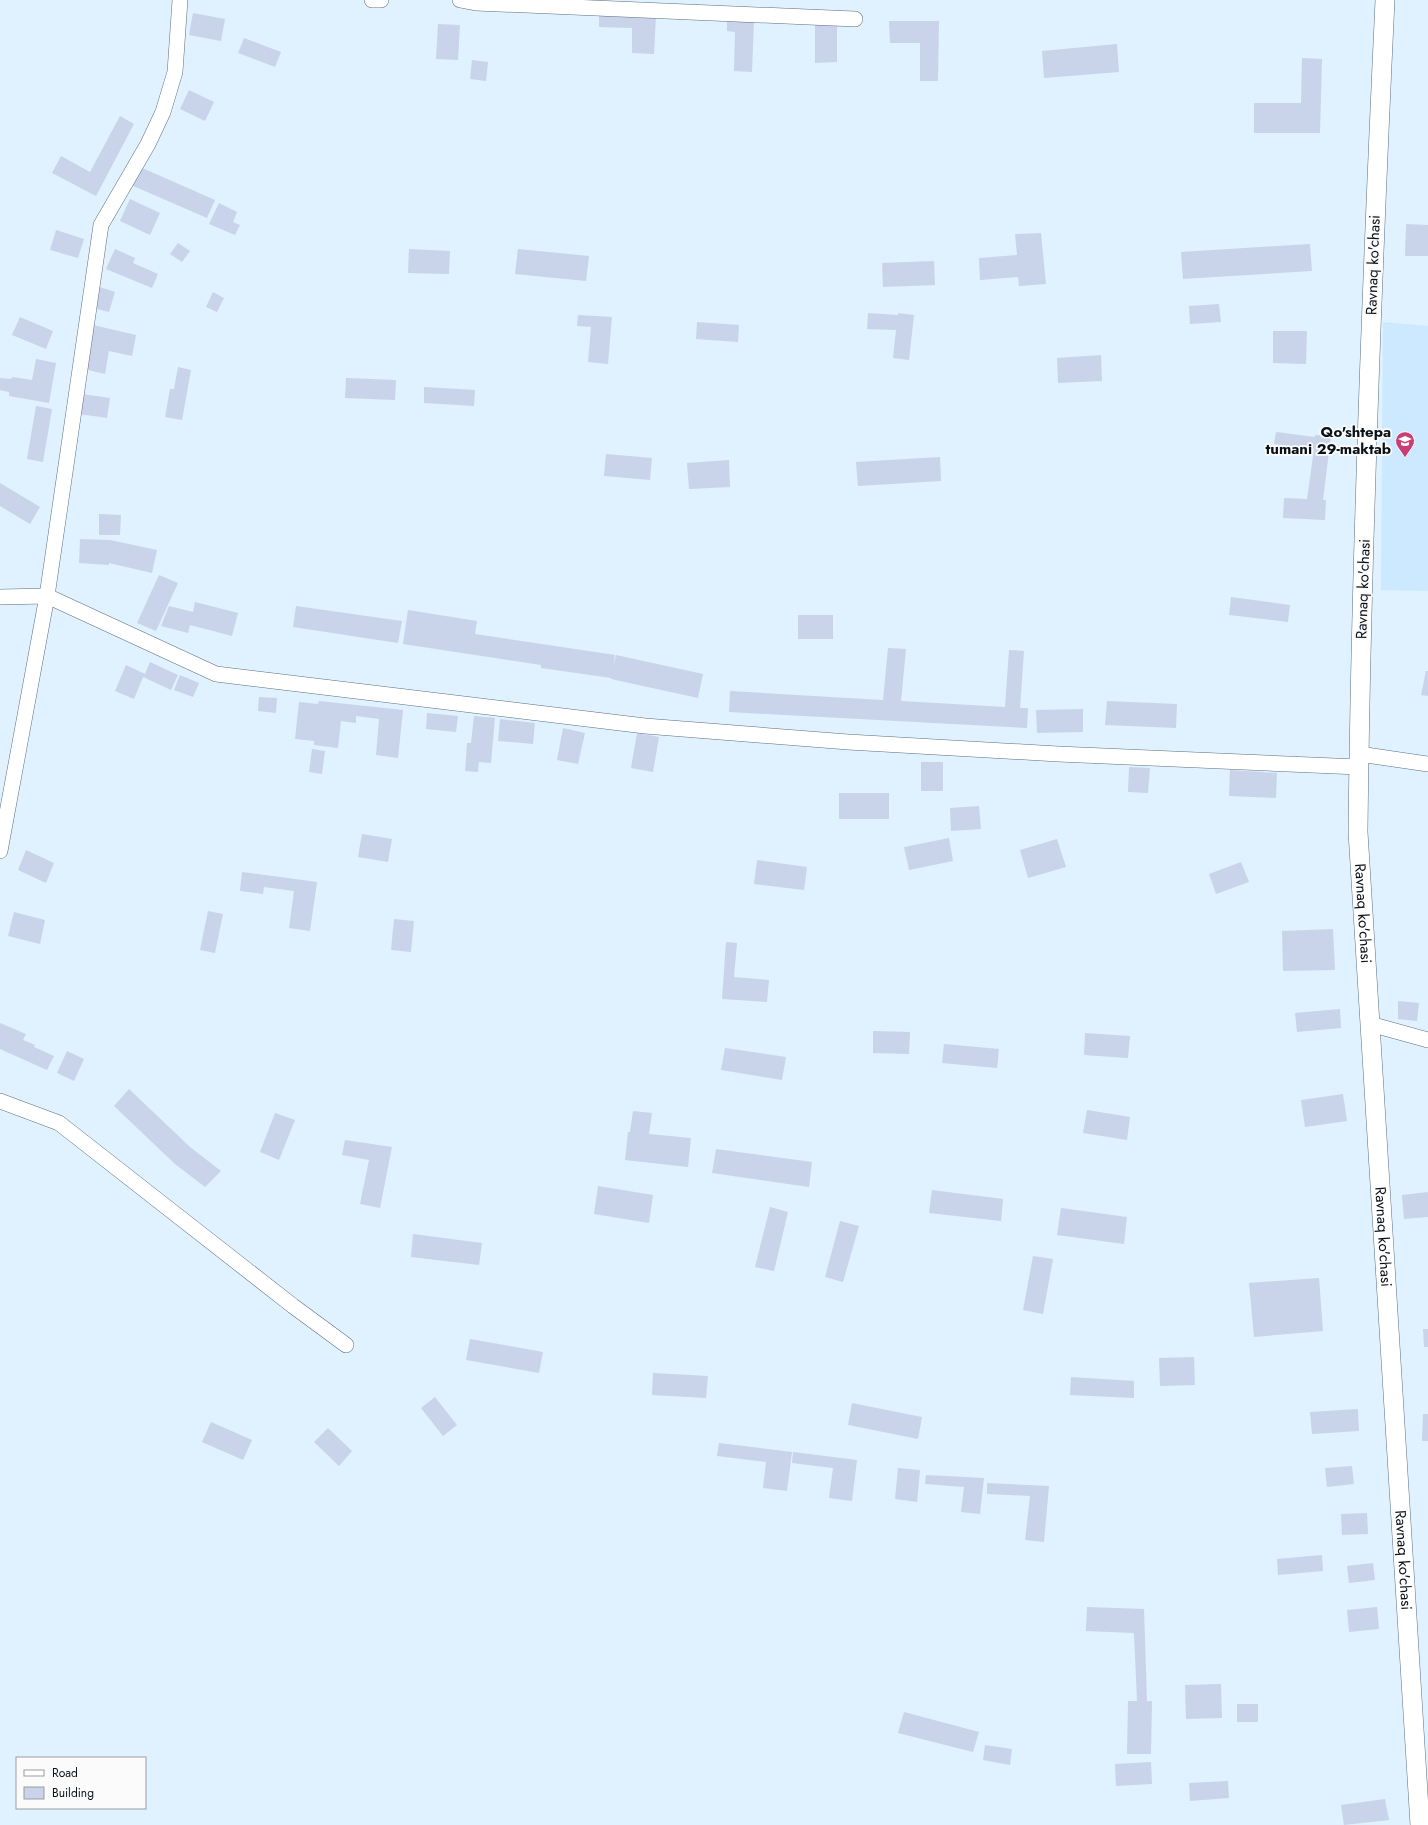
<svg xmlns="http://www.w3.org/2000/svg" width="1428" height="1825" viewBox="0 0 1428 1825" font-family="Jost,sans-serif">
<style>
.built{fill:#cce9ff}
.building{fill:#c9d3ea}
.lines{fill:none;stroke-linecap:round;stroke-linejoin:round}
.minor-casing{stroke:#5c6f7e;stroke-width:16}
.tertiary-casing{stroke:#5c6f7e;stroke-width:20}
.minor{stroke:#fff;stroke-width:15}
.tertiary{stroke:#fff;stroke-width:19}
.labels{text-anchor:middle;stroke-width:3.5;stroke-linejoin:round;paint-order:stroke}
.street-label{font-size:15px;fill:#091016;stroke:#fbfbfb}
.poi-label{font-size:15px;font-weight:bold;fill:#091016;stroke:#fbfbfb;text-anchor:end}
</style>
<rect width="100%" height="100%" fill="#e0f1ff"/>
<path class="built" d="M1383 322 1428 326V591L1381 590Z"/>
<g class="building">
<path d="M193 13 225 19 221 41 189 35Z"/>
<path d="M599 14 656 16 654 54 632 53V28L599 27Z"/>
<path d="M727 18 754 20 752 72 734 71 735 32 727 31Z"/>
<path d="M889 21H939L938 81H920V43H890Z"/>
<path d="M438 24 460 25 458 60 436 59Z"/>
<path d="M815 24H837V62L815 63Z"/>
<path d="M244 38 281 52 275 67 238 53Z"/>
<path d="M1117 44 1119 72 1044 78 1042 51Z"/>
<path d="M1302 58 1322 59 1320 133H1254V103H1301Z"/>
<path d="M472 60 488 62 486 81 470 79Z"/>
<path d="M189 90 214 102 205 121 180 109Z"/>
<path d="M120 116 134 124 96 196 52 173 61 156 90 172Z"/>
<path d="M140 167 215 200 207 218 131 185Z"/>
<path d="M130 199 160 213 150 235 120 221Z"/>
<path d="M219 203 237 212 233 222 240 225 235 235 209 224Z"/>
<path d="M1406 224 1428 225V256H1405Z"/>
<path d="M56 230 84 239 78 258 50 250Z"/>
<path d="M1041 233 1046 284 1019 286 1018 277 980 280 979 258 1017 255 1015 234Z"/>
<path d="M178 243 190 251 182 262 170 254Z"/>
<path d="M1310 244 1312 271 1183 279 1181 252Z"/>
<path d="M115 249 135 258 133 263 158 274 152 288 106 269Z"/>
<path d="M409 249 450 251 449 274 408 273Z"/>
<path d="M518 249 589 256 586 281 515 274Z"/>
<path d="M934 261 935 285 883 287 882 263Z"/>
<path d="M100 287 115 292 109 312 94 308Z"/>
<path d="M213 292 224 298 217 312 206 307Z"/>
<path d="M1219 304 1221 322 1190 324 1189 306Z"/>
<path d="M868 313 898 315V313L914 315 909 360 893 358 896 330 867 329Z"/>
<path d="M578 315 612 317 608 364 588 362 591 327 577 326Z"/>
<path d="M20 317 53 331 46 349 12 335Z"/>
<path d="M697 322 739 325 738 342 696 339Z"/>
<path d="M93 325 136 335 132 356 109 351 105 374 84 369Z"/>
<path d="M1273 331H1307L1306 364 1273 363Z"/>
<path d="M1101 355 1102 381 1058 383 1057 358Z"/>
<path d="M36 359 56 363 49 403 9 396V392L0 390V378L11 379 12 377 32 380Z"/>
<path d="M178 367 191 370 182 420 165 417 170 389H174Z"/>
<path d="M346 378 396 380 395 400 345 398Z"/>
<path d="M424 387 475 390 474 406 424 403Z"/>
<path d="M82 394 110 398 107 418 79 414Z"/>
<path d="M36 406 52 409 43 462 27 459Z"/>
<path d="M1276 432 1315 437V435L1331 436 1323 500H1326L1325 520 1283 518 1284 498 1307 499 1314 449 1274 444Z"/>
<path d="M606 454 652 458 650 480 604 476Z"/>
<path d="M940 457 941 481 858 486 856 462Z"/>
<path d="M729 460 730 487 689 489 687 463Z"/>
<path d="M0 483 40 507 30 524 0 506Z"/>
<path d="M99 514 121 515 120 535H99Z"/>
<path d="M80 539 110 540 157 550 152 573 109 563V565L79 563Z"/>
<path d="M159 575 178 583 156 631 137 623Z"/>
<path d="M1231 597 1290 605 1288 622 1229 615Z"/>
<path d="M195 602 238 613 232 636 190 625 188 633 161 626 169 606 193 612Z"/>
<path d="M296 606 402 621 398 643 293 627Z"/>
<path d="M408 610 477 621 475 634 615 655 613 668 616 655 703 674 698 698 611 679V678L541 668V665L403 644Z"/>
<rect x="798" y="615" width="35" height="24"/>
<path d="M888 648 906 649 901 701 1005 707 1009 650 1024 651 1020 708H1028L1027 728 729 712 730 691 883 700Z"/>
<path d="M150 662 178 675 171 690 143 677 134 699 115 691 126 665 145 674Z"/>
<path d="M1426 671H1428V696L1421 695Z"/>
<path d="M180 675 199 683 193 697 174 690Z"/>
<path d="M259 697 277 698 276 713 258 711Z"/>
<path d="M319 701 403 710 398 758 376 755 379 719 356 716V723L341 721 338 748 314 745V741L295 739 299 702 318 704Z"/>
<path d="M1107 701 1177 704 1176 728 1105 725Z"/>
<path d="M1083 709V732L1037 733 1036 710Z"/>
<path d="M427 713 458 716 456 732 426 729Z"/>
<path d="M474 716 495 718 491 763 479 762 478 772 465 771 467 743H471Z"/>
<path d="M500 719 535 723 533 744 498 741Z"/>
<path d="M563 728 585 733 578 764 557 760Z"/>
<path d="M637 733 659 737 653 772 631 768Z"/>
<path d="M312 749 325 751 322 774 309 772Z"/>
<rect x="921" y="762" width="22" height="29"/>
<path d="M1129 767 1150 768 1148 793 1128 792Z"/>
<path d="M1230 770 1277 773 1276 798 1229 796Z"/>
<rect x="839" y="793" width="50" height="26"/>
<path d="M979 806 981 829 951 831 950 808Z"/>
<path d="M362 834 392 839 388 862 358 857Z"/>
<path d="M949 838 953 861 909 870 904 847Z"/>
<path d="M1057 839 1066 867 1028 878 1020 850Z"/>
<path d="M26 850 54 863 46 883 18 870Z"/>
<path d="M757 860 807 867 804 890 754 884Z"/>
<path d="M1241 862 1249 882 1216 894 1209 874Z"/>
<path d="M242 872 317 882 310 931 289 928 294 891 264 887 263 894 240 891Z"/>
<path d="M208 911 223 914 215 953 200 950Z"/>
<path d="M14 912 45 920 40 944 8 936Z"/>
<path d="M394 919 414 921 411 952 391 950Z"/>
<path d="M1333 929 1335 970 1283 971 1282 931Z"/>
<path d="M726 942 737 943 734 977 769 980 767 1002 722 999Z"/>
<path d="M1398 1001 1419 1003 1417 1021 1398 1019Z"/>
<path d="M1340 1009 1341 1028 1297 1032 1295 1013Z"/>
<path d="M0 1023 26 1034 23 1040 35 1045 34 1047 54 1056 47 1070 0 1049Z"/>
<path d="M873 1031 910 1032 909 1054 873 1053Z"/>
<path d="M1085 1033 1130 1036 1128 1058 1084 1055Z"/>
<path d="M944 1044 999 1049 997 1068 942 1063Z"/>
<path d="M725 1048 786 1057 782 1080 721 1070Z"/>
<path d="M67 1051 84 1059 74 1081 57 1073Z"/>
<path d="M129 1089 190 1147 221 1171 205 1187 175 1164 114 1106Z"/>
<path d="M1343 1094 1347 1121 1305 1127 1301 1100Z"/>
<path d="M1087 1110 1130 1117 1127 1140 1083 1133Z"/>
<path d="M633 1111 652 1113 649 1134 691 1138 688 1167 625 1160 628 1132H630Z"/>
<path d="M275 1113 295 1120 279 1160 260 1152Z"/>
<path d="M345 1140 392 1147 380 1208 360 1204 369 1160 342 1155Z"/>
<path d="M716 1149 812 1162 809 1187 712 1173Z"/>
<path d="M598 1186 653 1195 649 1223 594 1214Z"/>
<path d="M932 1190 1003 1199 1001 1221 929 1213Z"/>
<path d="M1428 1192V1217L1404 1219 1402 1195Z"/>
<path d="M770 1207 788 1212 774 1271 755 1267Z"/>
<path d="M1061 1208 1127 1217 1124 1244 1057 1235Z"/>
<path d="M840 1221 859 1226 843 1282 825 1277Z"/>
<path d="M413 1234 482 1243 479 1265 411 1257Z"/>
<path d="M1033 1256 1053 1259 1043 1314 1023 1310Z"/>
<path d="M1319 1278 1323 1331 1254 1337 1249 1283Z"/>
<path d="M1423 1329H1428V1347H1424Z"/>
<path d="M470 1339 543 1352 539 1373 466 1360Z"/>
<path d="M1194 1357 1195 1385 1160 1386 1159 1358Z"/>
<path d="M653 1373 708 1376 706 1398 652 1395Z"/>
<path d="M1071 1377 1134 1381V1398L1070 1395Z"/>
<path d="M435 1397 457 1425 443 1436 421 1408Z"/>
<path d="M852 1403 922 1417 918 1439 848 1425Z"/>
<path d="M1358 1409 1359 1431 1312 1434 1310 1412Z"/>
<path d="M1423 1414H1428V1441H1422Z"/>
<path d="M211 1422 252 1440 243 1460 202 1442Z"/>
<path d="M328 1428 352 1451 339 1466 314 1442Z"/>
<path d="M719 1443 792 1452 787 1491 763 1488 766 1462 717 1456Z"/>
<path d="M793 1452 857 1460 852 1501 829 1498 833 1468 792 1463Z"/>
<path d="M1352 1466 1354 1484 1327 1487 1325 1468Z"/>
<path d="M898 1468 920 1470 917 1502 895 1499Z"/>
<path d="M926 1475 984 1478 980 1514 961 1512 964 1487 925 1484Z"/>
<path d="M987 1483 1049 1486 1044 1542 1025 1540 1030 1496 987 1494Z"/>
<path d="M1367 1513 1368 1534 1342 1535 1341 1514Z"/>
<path d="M1322 1555 1323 1571 1278 1575 1277 1559Z"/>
<path d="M1373 1563 1375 1580 1349 1583 1347 1566Z"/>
<path d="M1087 1607 1144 1609 1147 1701H1152L1151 1754H1127L1128 1701H1137L1134 1633 1086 1631Z"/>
<path d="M1377 1607 1379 1629 1349 1632 1347 1610Z"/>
<path d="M1221 1684 1222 1718 1186 1719 1185 1685Z"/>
<rect x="1237" y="1704" width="21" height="18"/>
<path d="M904 1712 979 1732 973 1752 898 1733Z"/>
<path d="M985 1745 1012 1749 1010 1765 983 1760Z"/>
<path d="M1151 1762 1152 1784 1116 1786 1115 1764Z"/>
<path d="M1228 1781 1229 1798 1190 1801 1189 1783Z"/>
<path d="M1385 1799 1389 1820 1344 1825 1341 1805Z"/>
</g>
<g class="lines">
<g class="minor-casing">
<g id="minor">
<path d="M372 0H381"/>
<path d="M460 0 476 3 855 19"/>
<path d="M0 597 47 596 216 674 645 726 848 742 1058 754 1359 767"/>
<path d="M1359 754 1428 764"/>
<path d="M0 851 47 596 101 225 148 144 163 112 175 72 180 0"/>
<path d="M1370 1024 1428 1040"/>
<path d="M0 1101 59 1123 293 1306 346 1345"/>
</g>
</g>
<g class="tertiary-casing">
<g id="tertiary">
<path id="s1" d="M1385 0C1372 277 1361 555 1358 832L1420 1825"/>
</g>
</g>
<use href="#minor" class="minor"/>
<use href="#tertiary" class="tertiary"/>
</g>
<defs>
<g id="school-pin" transform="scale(1)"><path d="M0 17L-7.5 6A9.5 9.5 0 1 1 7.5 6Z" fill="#c93e73" stroke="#fbfbfb"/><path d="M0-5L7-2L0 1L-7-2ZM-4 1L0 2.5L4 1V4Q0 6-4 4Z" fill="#fff"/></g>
</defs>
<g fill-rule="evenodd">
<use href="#school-pin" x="1405" y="441"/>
</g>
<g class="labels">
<g class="street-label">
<text transform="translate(1373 265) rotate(-88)" y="5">Ravnaq ko'chasi</text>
<text transform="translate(1363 589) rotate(-88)" y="5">Ravnaq ko'chasi</text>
<text dy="5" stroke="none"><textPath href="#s1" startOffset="914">Ravnaq ko'chasi</textPath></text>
<text dy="5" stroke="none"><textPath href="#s1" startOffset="1238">Ravnaq ko'chasi</textPath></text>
<text dy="5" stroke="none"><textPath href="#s1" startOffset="1562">Ravnaq ko'chasi</textPath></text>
</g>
<g class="poi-label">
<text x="1391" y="437">Qo'shtepa<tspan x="1391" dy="17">tumani 29-maktab</tspan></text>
</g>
</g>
<rect x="16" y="1757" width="130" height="52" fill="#fbfbfb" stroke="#9a9d9f"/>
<rect x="24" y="1770" width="20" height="6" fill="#ffffff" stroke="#9a9d9f"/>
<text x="52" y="1777" font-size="12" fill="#091016">Road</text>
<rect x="24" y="1787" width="20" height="12" fill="#c9d3ea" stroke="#9a9d9f"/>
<text x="52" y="1797" font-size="12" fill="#091016">Building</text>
</svg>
